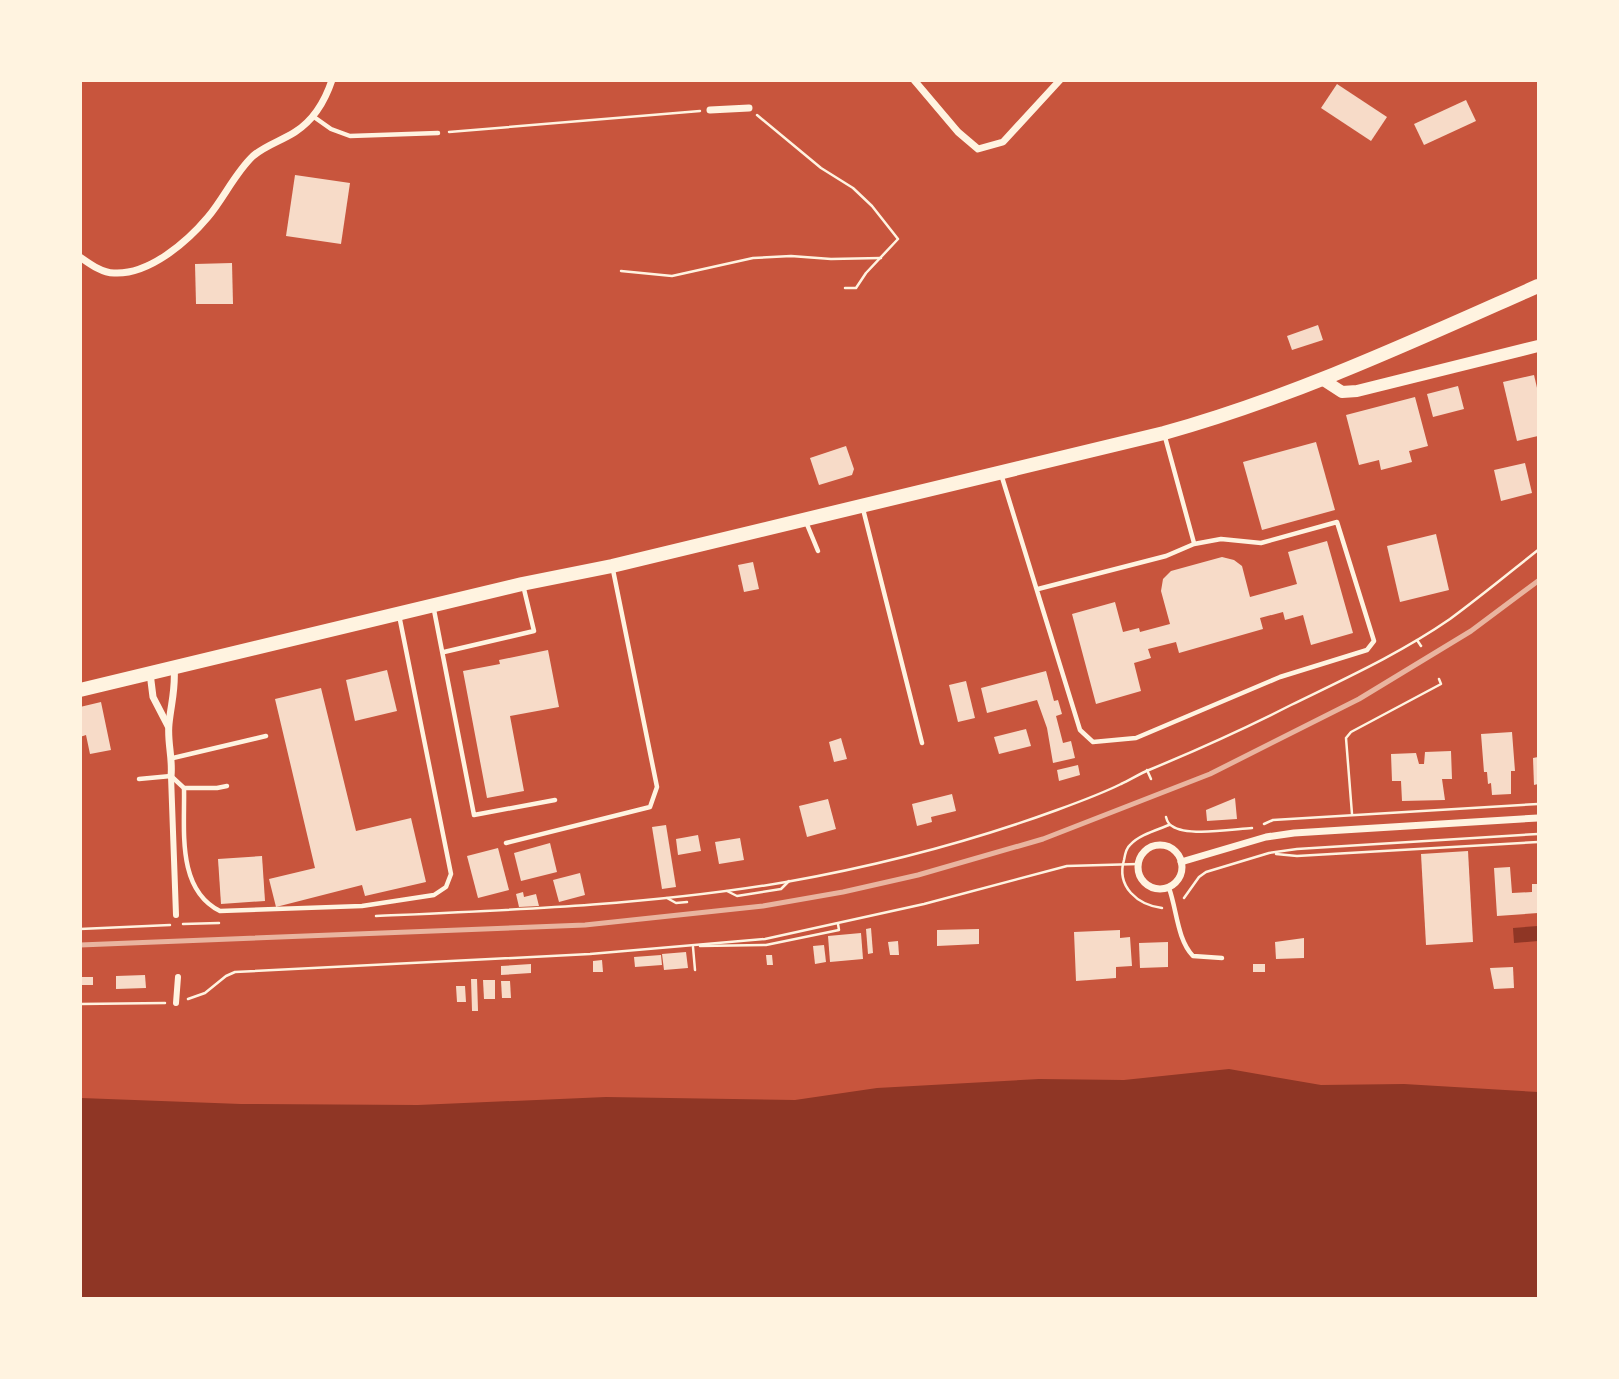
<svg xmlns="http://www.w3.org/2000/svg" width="1619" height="1379" viewBox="0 0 1619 1379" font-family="'IBM Plex Serif',serif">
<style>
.water{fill:#8f3625}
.building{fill:#f7dbc8}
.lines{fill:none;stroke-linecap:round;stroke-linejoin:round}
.path{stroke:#fff3e0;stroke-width:2.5}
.service{stroke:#fff3e0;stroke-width:4.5}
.pedestrian{stroke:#fff3e0;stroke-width:6}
.minor{stroke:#fff3e0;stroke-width:7}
.tertiary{stroke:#fff3e0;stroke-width:12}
.primary{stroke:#fff3e0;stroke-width:14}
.rail{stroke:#e9b49f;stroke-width:5}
</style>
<rect width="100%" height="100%" fill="#c8553d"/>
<g class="water">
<path d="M1538 926V941L1514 943 1513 928Z"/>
<path d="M1229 1069 1321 1085 1404 1084 1538 1092V1298H81V1098L241 1104 418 1105 606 1097 795 1100 877 1088 1039 1079 1124 1080Z"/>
</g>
<g class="building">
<path d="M1337 84 1387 117 1371 141 1321 108Z"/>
<path d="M1466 100 1476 121 1424 145 1414 124Z"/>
<path d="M295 175 350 183 341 244 286 236Z"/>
<path d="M232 263 233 304H196L195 264Z"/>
<path d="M1318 325 1323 340 1292 350 1287 336Z"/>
<path d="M1534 375 1538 392V436L1517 441 1503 382Z"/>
<path d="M1458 386 1464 409 1433 417 1427 394Z"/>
<path d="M1415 397 1428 446 1409 451 1412 462 1381 470 1379 460 1359 465 1346 415Z"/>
<path d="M1316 442 1335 510 1262 530 1243 462Z"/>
<path d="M846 446 854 469 852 475 819 485 810 458Z"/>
<path d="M1525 463 1532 493 1501 501 1494 470Z"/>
<path d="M1436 534 1449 590 1400 602 1387 546Z"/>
<path d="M1327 541 1353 633 1311 645 1303 615 1285 620 1283 612 1260 618 1263 629 1179 653 1176 642 1148 649 1151 658 1134 663 1141 691 1096 704 1072 614 1115 602 1123 632 1139 628 1140 632 1170 624 1161 591 1163 579 1171 571 1222 557 1234 560 1242 566 1250 597 1297 584 1288 552Z"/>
<path d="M753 562 759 589 744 592 738 565Z"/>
<path d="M548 650 559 707 510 716 524 791 487 798 463 671 500 664 499 660Z"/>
<path d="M387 670 397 711 355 721 346 680Z"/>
<path d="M1046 671 1054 701 1058 700 1062 714 1056 716 1063 743 1071 741 1075 758 1053 763 1047 728 1037 700 987 713 981 688Z"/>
<path d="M966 681 975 718 958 722 949 685Z"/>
<path d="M321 688 356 831 411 818 426 882 365 896 362 885 276 907 269 879 315 868 275 699Z"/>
<path d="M101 702 111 750 90 754 86 735 80 737V707Z"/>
<path d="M1026 729 1031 746 999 754 994 737Z"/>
<path d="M1512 732 1515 771H1511V794L1492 795 1491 783 1488 784 1487 772H1484L1481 734Z"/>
<path d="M841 738 847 759 834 762 829 742Z"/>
<path d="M1451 751 1452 779H1442L1445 800 1402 801 1401 781H1392L1391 754 1416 753 1419 764H1424L1425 752Z"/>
<path d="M1538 757V784L1534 785 1533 758Z"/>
<path d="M1078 765 1080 775 1059 781 1057 770Z"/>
<path d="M952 794 956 811 931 817 932 822 917 826 912 804Z"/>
<path d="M1235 798 1237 819 1207 821 1206 810Z"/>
<path d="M828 799 836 829 807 837 799 806Z"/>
<path d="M666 825 676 887 662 889 652 827Z"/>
<path d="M698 835 701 851 678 855 676 839Z"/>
<path d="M740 838 744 860 719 864 715 842Z"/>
<path d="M550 843 557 872 521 881 514 853Z"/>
<path d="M498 848 509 890 478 898 467 856Z"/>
<path d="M1468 851 1473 942 1426 945 1421 854Z"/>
<path d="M262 856 265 901 221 904 218 859Z"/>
<path d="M1510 867 1512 893 1532 892V884H1538V913L1497 916 1494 868Z"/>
<path d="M580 873 585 895 559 902 553 880Z"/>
<path d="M523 892 524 897 536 894 539 906 519 907 516 894Z"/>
<path d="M871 928 873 953 868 954 866 929Z"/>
<path d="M979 929V944L937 946V930Z"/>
<path d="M1120 930V938L1130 937 1132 966 1116 967V978L1076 981 1074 932Z"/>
<path d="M861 933 863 959 830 962 828 936Z"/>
<path d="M1304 938V958L1276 959 1275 942Z"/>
<path d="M898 941 899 955H890L888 942Z"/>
<path d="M1168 942V967L1140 968 1139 943Z"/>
<path d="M824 945 826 962 815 964 813 946Z"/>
<path d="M686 952 688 968 664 970 662 954Z"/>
<path d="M661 955 662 965 635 967 634 957Z"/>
<path d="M766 955H772L773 965H767Z"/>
<path d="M602 960 603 972H593V961Z"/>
<path d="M531 964V973L501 975V966Z"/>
<rect x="1253" y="964" width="12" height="8"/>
<path d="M1513 967 1514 988 1494 989 1490 968Z"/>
<path d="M145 975 146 988 116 989V976Z"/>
<rect x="80" y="977" width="13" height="8"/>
<path d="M471 979H477L478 1011H472Z"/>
<path d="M483 980H495V999H484Z"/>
<path d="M501 981H510L511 998H502Z"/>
<path d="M456 986H465L466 1002H457Z"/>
</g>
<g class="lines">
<g class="path">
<path d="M757 115 821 168 853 188 872 206 898 239 866 273 856 288H845"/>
<path d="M449 132 700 111"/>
<path d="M621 271 672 276 753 258 791 256 831 259 881 258"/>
<path d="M1417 640 1421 646"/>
<path d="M1147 770 1151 779"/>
<path d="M1352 814 1346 738 1351 732 1441 684 1439 679"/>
<path d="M1166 817C1167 821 1168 824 1172 826 1187 837 1234 829 1252 828"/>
<path d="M1264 824 1273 820 1538 804"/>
<path d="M1276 854 1297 856 1538 842"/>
<path d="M727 891 737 896 781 889 789 881"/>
<path d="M667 898 676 903 687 902"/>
<path d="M1184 898 1199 877 1206 872 1269 853 1297 849 1538 834"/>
<path d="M1162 908C1138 905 1116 887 1124 860 1125 854 1126 848 1130 845 1139 835 1157 830 1169 825"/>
<path d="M376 916C513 910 651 905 786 882 876 866 972 841 1057 810 1079 802 1101 794 1121 784 1130 780 1139 774 1149 770 1197 750 1244 729 1291 705 1344 679 1401 653 1450 619 1480 597 1509 573 1538 550"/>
<path d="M183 924 219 923"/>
<path d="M80 929 170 925"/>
<path d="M700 946 766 945 839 930 838 924"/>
<path d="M693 947 695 970"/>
<path d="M188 999 205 993 226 976 235 972 590 954 765 939 924 904 1067 866 1138 864"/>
<path d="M80 1004 165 1003"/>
</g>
<g class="service">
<path d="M314 117 331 129 350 136 438 133"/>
<path d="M1165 437 1194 543"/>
<path d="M1001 474 1080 730 1093 742 1136 738 1280 677 1367 650 1374 641 1337 522 1261 543 1221 539 1194 544 1166 556 1038 589"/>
<path d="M863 509 922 743"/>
<path d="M806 522 818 551"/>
<path d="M434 610 474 815 555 800"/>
<path d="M444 652 534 631 523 585"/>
<path d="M173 758 266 736"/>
<path d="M139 779 171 776 184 788H217L227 786"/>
<path d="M184 788C185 829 176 889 220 911L362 906 434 895 446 887 451 874 399 615"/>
<path d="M506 843 650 807 657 787 613 570"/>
<path d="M1169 888C1177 910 1177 939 1193 956L1222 958"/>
</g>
<g class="pedestrian">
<path d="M171 776 176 915"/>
<path d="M176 1003 178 977"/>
</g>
<g class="minor">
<path d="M914 80 958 132 978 149 1003 142 1060 80"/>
<path d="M710 110 749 108"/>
<path d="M80 257C90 264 102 273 114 273 149 275 187 242 208 217 224 198 235 173 253 156 266 145 281 141 295 132 314 120 325 101 332 80"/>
<path d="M150 673 153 697 168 726"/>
<path d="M171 776C173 759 167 741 169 724 171 703 176 689 174 667"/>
<circle cx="1160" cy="867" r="22"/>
<path d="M1181 862 1266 837 1294 833 1538 818"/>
</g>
<path class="tertiary" d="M1322 379 1342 392 1357 391 1538 346"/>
<path class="primary" d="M80 690 522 584 612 566 1164 433C1294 397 1416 340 1538 286"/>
<path class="rail" d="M80 945 585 925 763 906 843 892 918 875 1043 839 1210 774 1359 699 1471 631 1538 581"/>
</g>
<rect width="1619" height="1379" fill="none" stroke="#fff3e0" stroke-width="164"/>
</svg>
